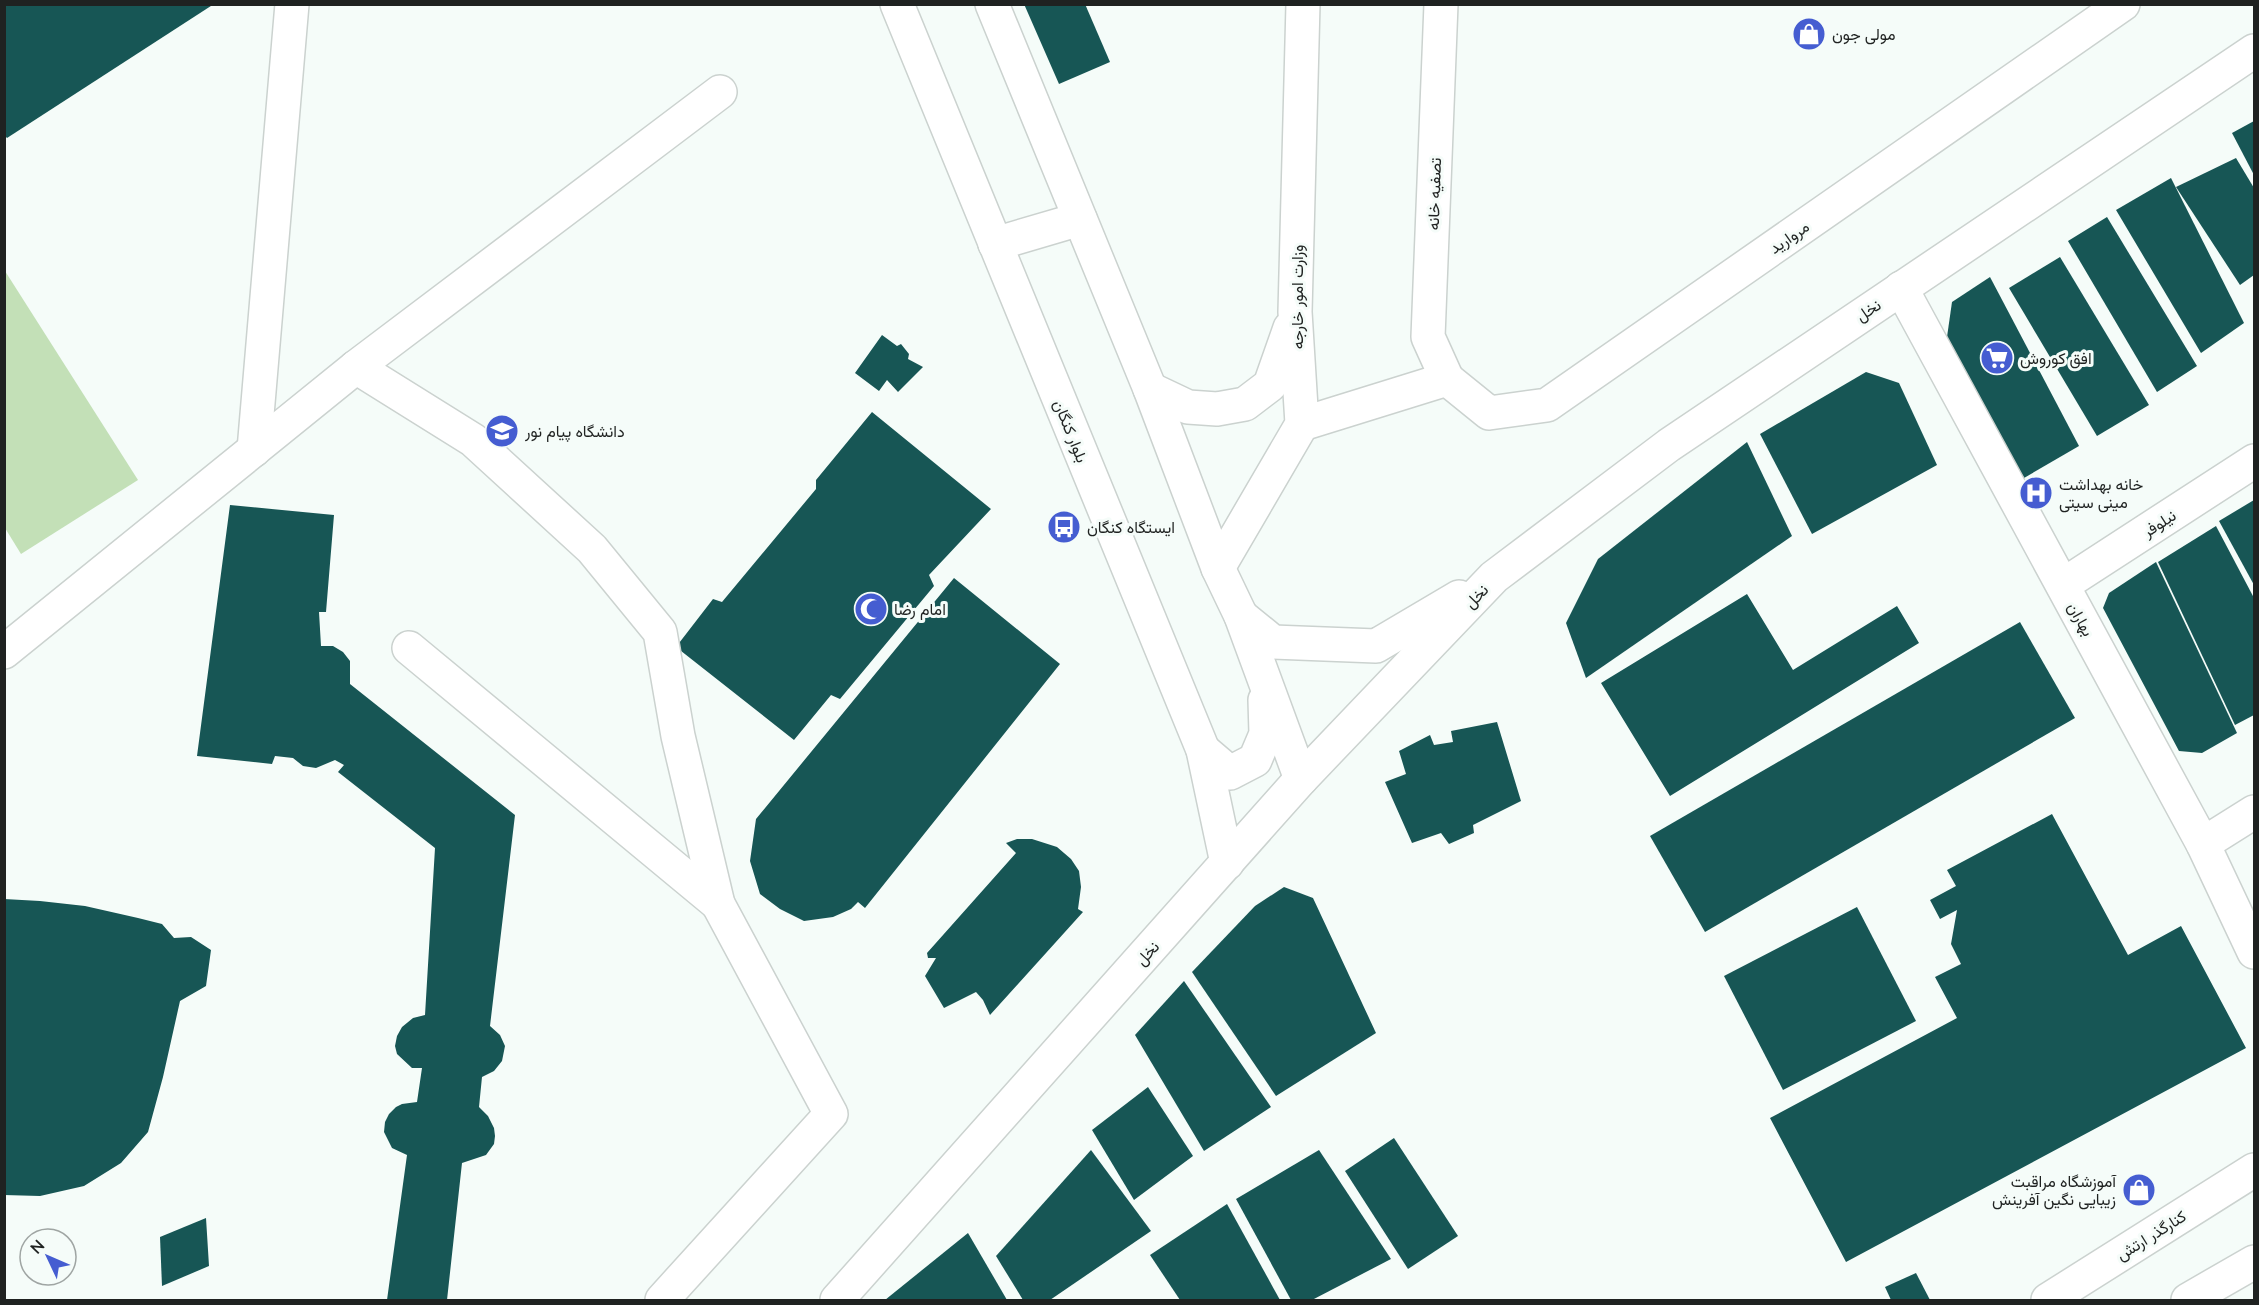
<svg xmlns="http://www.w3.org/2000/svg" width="2259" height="1305" viewBox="0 0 2259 1305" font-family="'Nunito Sans',Vazirmatn,sans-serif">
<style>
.green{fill:#c3e0b7}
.building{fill:#175655}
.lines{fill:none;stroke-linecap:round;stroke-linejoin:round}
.minor-casing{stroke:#cbd2cf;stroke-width:36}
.major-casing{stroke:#cbd2cf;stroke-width:36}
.highway-casing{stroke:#cbd2cf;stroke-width:36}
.minor{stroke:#fff;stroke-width:33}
.major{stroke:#fff;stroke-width:33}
.highway{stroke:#fff;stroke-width:33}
.labels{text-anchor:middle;stroke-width:6;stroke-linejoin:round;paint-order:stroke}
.poi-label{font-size:16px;fill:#1f2221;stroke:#f5fcf9;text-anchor:start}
.street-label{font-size:16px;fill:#1f2221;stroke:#f5fcf9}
</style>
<rect width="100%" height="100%" fill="#f5fcf9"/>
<path class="green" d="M5 271 138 480 21 554 5 528Z"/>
<g class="building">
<path d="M4 4H214L7 138 4 135Z"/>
<path d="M1024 4H1085L1110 62 1059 84Z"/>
<path d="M2254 121V175L2232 133Z"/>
<path d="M2236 158 2254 188V275L2240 285 2176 187Z"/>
<path d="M2171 178 2244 323 2201 353 2116 210Z"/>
<path d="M2107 217 2197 366 2157 392 2068 241Z"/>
<path d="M2060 257 2149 405 2097 436 2009 288Z"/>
<path d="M1990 277 2079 446 2024 478 1946 344 1952 302Z"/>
<path d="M882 335 897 346 901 344 909 354 908 359 923 367 898 392 887 380 879 391 855 373Z"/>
<path d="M1866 372 1899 383 1937 465 1812 534 1760 434Z"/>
<path d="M872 412 991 509 929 575 934 586 840 699 831 695 794 740 676 647 713 599 722 602 816 489V480Z"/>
<path d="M1747 442 1792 536 1586 678 1566 623 1598 559Z"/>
<path d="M2254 500V585L2219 521Z"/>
<path d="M230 505 334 515 326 612H319L321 646H333L343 652 350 661V684L515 815 490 1026 500 1035 505 1046 502 1061 494 1071 482 1077 479 1107 488 1116 494 1128 495 1136 494 1144 486 1155 462 1163 447 1300H387L407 1155 392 1148 384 1132 385 1122 389 1114 396 1107 402 1104 417 1102 422 1068H412L397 1054 395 1046 397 1036 402 1027 413 1018 425 1015 435 848 338 772 344 765 335 760 316 768 303 766 293 758 275 756 272 764 197 756Z"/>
<path d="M2216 526 2254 598V715L2235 725 2158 562Z"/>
<path d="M2156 562 2237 733 2202 753 2179 751 2103 608 2109 593Z"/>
<path d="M954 578 1060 664 865 908 858 902 851 909 833 917 804 921 780 909 760 894 750 861 756 819Z"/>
<path d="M1747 594 1793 670 1897 606 1919 643 1670 796 1601 683Z"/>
<path d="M2020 622 2075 718 1705 932 1650 836Z"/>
<path d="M1497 722 1521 801 1473 825 1474 833 1449 844 1441 833 1412 843 1385 782 1406 774 1399 751 1430 735 1434 745 1453 742 1451 731Z"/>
<path d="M2052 814 2128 955 2181 926 2246 1048 1846 1262 1770 1118 1957 1018 1935 977 1961 964 1951 944 1957 910 1940 919 1930 900 1956 886 1947 870Z"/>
<path d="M1017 839H1032L1057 847 1071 859 1079 871 1081 887 1078 909 1083 912 990 1015 983 1000 976 992 944 1008 925 976 936 958H928L927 953 1016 853 1006 843Z"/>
<path d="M1284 887 1313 898 1376 1033 1276 1096 1192 972 1255 906Z"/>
<path d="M4 899 40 901 85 906 138 918 162 924 174 938 191 937 211 950 206 986 180 1001 163 1077 148 1132 121 1163 84 1186 40 1196 4 1195Z"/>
<path d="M1857 907 1916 1021 1783 1090 1724 976Z"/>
<path d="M1184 981 1271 1107 1204 1151 1135 1035Z"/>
<path d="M1148 1087 1193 1156 1134 1200 1092 1130Z"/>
<path d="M1394 1138 1458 1236 1408 1269 1345 1171Z"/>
<path d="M1091 1150 1151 1231 1050 1300H1023L996 1256Z"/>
<path d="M1319 1150 1391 1259 1312 1300H1291L1236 1199Z"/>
<path d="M1227 1204 1280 1300H1180L1150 1255Z"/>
<path d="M206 1218 209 1266 162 1286 160 1237Z"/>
<path d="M968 1233 1007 1300H885Z"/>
<path d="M1916 1273 1930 1300H1891L1885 1287Z"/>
</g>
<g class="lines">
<g class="minor-casing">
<g id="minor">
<path d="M1441 4 1428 337 1447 379"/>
<path d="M1901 288 2203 844 2254 952"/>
<path d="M356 367 473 440 592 549 660 632 678 736 718 904 831 1114 662 1300"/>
<path d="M254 450 292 4"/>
<path d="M2063 585 2254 461"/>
<path d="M409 648 718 904"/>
<path d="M4 652 356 367 720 92"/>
<path d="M2203 844 2254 812"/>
</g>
</g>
<g class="major-casing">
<g id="major">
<path d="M897 4 1203 750 1227 863"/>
<path d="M992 4 1150 389 1218 568 1241 616 1301 779"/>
<path d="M995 244 1080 219"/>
<path d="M1150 389 1188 407 1217 409 1245 404 1270 385 1290 328"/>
<path d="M1302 424 1447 379 1489 413 1547 405 2123 4"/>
<path d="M1218 568 1302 424 1295 312 1303 4"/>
<path d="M1241 616 1273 642 1376 646 1459 597"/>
<path d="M1203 750 1230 773 1255 760 1266 734 1265 700"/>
<path d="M837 1300 1301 779 1494 577 1669 445 2254 51"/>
<path d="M2048 1300 2254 1170"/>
</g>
</g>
<g class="highway-casing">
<path id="highway" d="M2188 1300 2254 1262"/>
</g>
<use href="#minor" class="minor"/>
<use href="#major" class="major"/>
<use href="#highway" class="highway"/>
</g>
<defs>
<g id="shop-disc" transform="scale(1.725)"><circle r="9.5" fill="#455dd1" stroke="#f5fcf9"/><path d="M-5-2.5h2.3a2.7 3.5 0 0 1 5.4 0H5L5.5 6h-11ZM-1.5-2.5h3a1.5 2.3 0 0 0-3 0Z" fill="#fff"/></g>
<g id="supermarket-disc" transform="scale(1.725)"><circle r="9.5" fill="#455dd1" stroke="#f5fcf9"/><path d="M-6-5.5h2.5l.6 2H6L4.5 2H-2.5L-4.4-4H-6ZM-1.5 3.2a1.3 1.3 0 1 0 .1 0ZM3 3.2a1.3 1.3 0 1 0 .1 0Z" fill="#fff"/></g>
<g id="university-disc" transform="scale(1.725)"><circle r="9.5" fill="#455dd1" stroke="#f5fcf9"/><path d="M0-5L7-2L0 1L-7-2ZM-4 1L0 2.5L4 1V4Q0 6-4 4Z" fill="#fff"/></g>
<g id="hospital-disc" transform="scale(1.725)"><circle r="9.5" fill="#455dd1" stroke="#f5fcf9"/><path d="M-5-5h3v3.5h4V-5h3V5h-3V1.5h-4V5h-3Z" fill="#fff"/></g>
<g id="bus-disc" transform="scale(1.725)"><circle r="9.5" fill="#455dd1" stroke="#f5fcf9"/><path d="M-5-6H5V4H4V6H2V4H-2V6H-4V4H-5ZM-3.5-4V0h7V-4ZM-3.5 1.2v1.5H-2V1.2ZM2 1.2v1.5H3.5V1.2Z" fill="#fff"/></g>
<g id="mosque-disc" transform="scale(1.725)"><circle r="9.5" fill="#455dd1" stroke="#f5fcf9"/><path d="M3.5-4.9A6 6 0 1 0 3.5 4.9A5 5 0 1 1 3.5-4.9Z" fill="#fff"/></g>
</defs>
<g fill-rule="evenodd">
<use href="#shop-disc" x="1809" y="34"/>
<use href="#supermarket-disc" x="1997" y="358"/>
<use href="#university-disc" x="502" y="431"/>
<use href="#hospital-disc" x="2036" y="493"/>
<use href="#bus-disc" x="1064" y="527"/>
<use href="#mosque-disc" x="871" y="609"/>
<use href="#shop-disc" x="2139" y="1190"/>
</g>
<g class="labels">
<g class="poi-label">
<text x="1832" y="40">مولی جون</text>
<text x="2020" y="364">افق کوروش</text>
<text x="525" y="437">دانشگاه پیام نور</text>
<text x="2059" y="490">خانه بهداشت<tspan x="2059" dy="18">مینی سیتی</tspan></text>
<text x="1087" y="533">ایستگاه کنگان</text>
<text x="894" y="615">امام رضا</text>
<text x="2116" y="1187" text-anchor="end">آموزشگاه مراقبت<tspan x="2116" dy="18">زیبایی نگین آفرینش</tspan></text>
</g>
<g class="street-label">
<text transform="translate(1434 194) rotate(-88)" y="6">تصفیه خانه</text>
<text transform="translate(1789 237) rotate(-35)" y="6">مروارید</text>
<text transform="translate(1297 297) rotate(-90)" y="6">وزارت امور خارجه</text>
<text transform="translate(1868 310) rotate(-34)" y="6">نخل</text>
<text transform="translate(1071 431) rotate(68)" y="6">بلوار کنگان</text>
<text transform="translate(2159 523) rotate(-33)" y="6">نیلوفر</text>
<text transform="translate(1476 596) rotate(-46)" y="6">نخل</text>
<text transform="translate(2081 619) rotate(61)" y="6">بهاران</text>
<text transform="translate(1147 953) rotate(-48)" y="6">نخل</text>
<text transform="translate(2151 1235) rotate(-32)" y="6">کنارگذر ارتش</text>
</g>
</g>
<rect width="2259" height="1305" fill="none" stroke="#1f2221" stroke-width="12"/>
<g transform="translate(48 1257) rotate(314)"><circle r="28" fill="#f5fcf9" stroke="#9fa5a3" stroke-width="1.5"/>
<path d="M0-4.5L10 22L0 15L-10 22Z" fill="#455dd1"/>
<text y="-9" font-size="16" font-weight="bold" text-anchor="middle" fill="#1f2221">N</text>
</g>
</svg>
